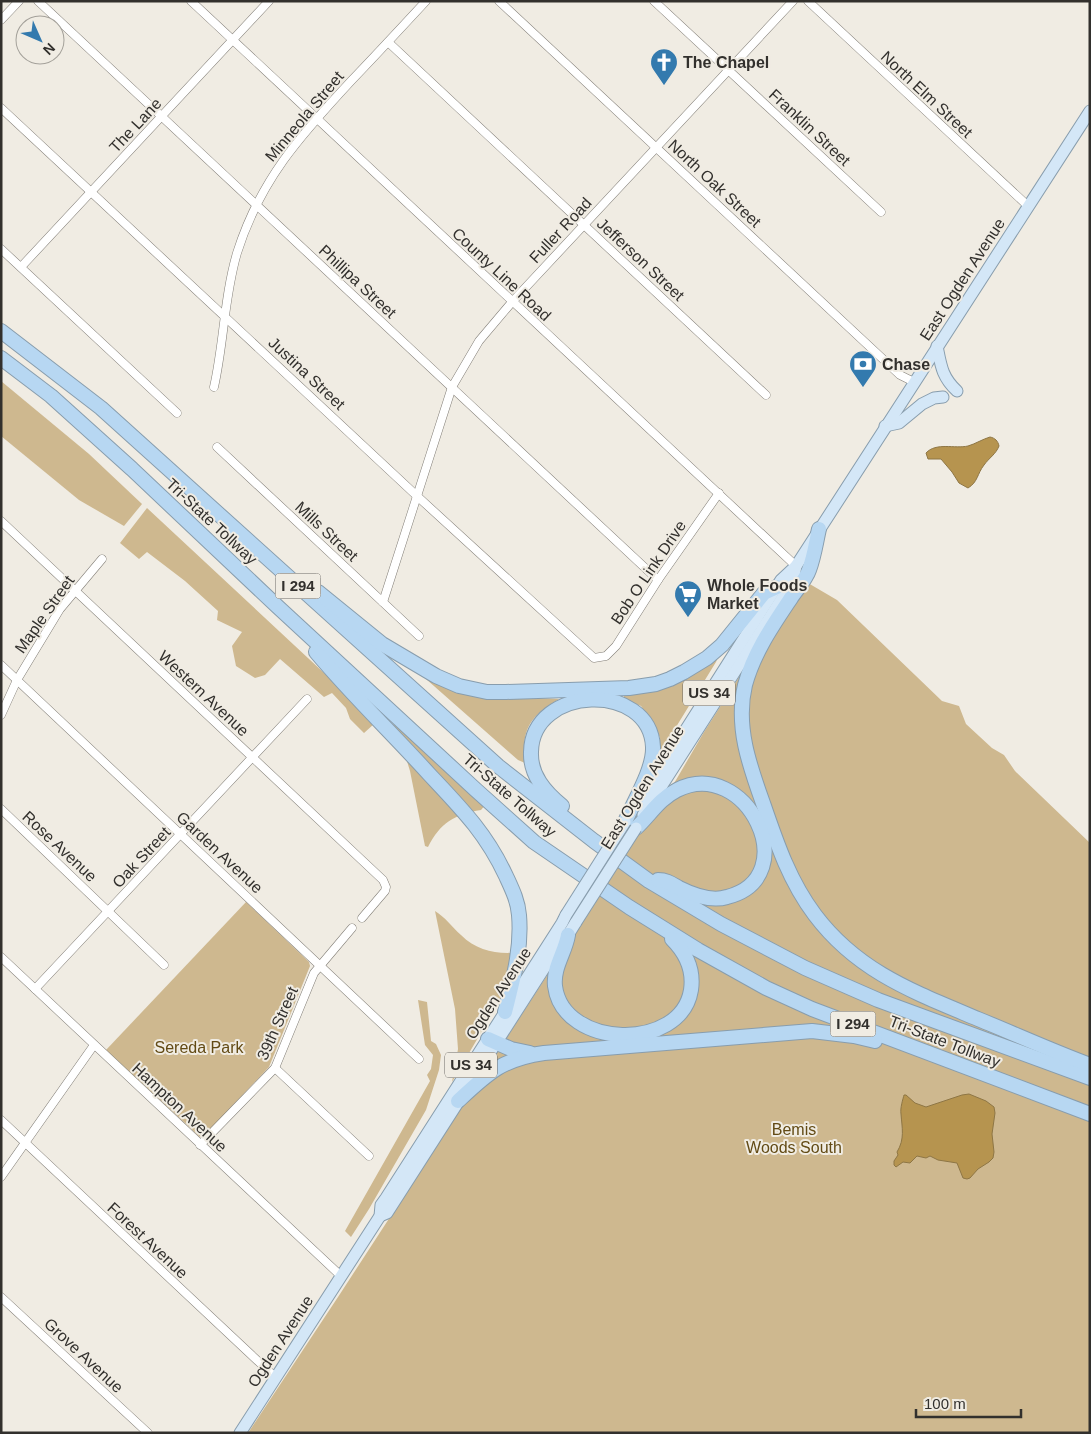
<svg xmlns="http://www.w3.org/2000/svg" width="1091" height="1434" viewBox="0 0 1091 1434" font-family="Arial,sans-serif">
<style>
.green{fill:#ceb88f}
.water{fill:#b6944f;stroke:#8e7645}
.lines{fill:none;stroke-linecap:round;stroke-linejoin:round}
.street-casing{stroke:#827e77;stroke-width:9}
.primary-casing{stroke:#889dad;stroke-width:13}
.highway-casing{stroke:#889dad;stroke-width:16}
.street{stroke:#fff;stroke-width:8}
.primary{stroke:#d4e7f7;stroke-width:11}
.highway{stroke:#b7d7f2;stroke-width:14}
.primary-bridge-casing{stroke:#889dad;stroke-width:13;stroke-linecap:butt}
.primary-bridge{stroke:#d4e7f7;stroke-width:11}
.labels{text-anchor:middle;stroke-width:4;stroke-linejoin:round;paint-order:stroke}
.shield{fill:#f0ece3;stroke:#6b6864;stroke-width:1}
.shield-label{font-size:15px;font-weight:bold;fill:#32302d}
.poi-label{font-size:16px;font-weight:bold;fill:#32302d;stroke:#f0ece3;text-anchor:start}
.street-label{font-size:16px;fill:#32302d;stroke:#f0ece3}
.park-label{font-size:16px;fill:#624a14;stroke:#f0ece3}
</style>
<rect width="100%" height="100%" fill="#f0ece3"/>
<g class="green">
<path d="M1 381 89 454 142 504 124 526 79 500 1 436Z"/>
<path d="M147 508 367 713 374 724 364 733 350 719 346 708 332 693 324 697 280 659 265 675 255 678 236 666 232 646 242 632 217 620 218 611 185 581 147 552 139 559 120 543Z"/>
<path d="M808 583 837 600 942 701 959 706 966 724 992 748 1004 755 1015 771 1090 843V1433H248L340 1294 650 817 676 780 704 732 741 674Z"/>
<path d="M719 655 716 662 660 753V738L655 725 641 706 624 699V694Z"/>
<path d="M426 679C467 697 514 697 559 699 530 716 521 729 525 763L518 760Z"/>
<path d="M384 708 486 804 481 810C455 814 440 823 428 847L425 846 410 771 398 732Z"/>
<path d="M246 902 309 962 310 966 269 1067 205 1135 200 1137 106 1050Z"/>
<path d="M435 911C445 917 452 927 461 935 480 954 504 955 529 951L452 1082 458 1049 455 1009Z"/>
<path d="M418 1000 427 1002 431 1041 436 1044 441 1055 439 1070 426 1110 369 1209 351 1237 345 1231 430 1081 427 1075 431 1069 433 1055 425 1045Z"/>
</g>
<g class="water">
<path d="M990 437C995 438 998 441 999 446 996 454 989 458 984 465 977 474 978 482 968 488L959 483 952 472 941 459H928L926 453C936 442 955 449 968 446 975 444 983 439 990 437Z"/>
<path d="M969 1094 986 1101 994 1107 995 1113 992 1134 994 1152 993 1158 989 1162 978 1169 970 1178 967 1179 963 1178 957 1163 938 1160 930 1156 926 1158 917 1156 910 1163 903 1162 896 1167 894 1165V1161L898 1155 897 1152C905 1139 902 1128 901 1114 900 1108 903 1099 904 1095H906L915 1103 926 1107 962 1095Z"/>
</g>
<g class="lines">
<g class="street-casing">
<g id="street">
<path d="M38 1 658 580"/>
<path d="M191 1 796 566"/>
<path d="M499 1 900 375 914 382"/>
<path d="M654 1 881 212"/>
<path d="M808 1 1028 206"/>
<path d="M1 20 19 1"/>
<path d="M388 42 766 395"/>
<path d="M1 108 417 496 594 658 606 656 616 646 658 580 719 493"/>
<path d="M1 249 177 413"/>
<path d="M21 267 269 1"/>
<path d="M214 387C224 343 224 297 237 253 260 180 300 136 351 81 376 55 401 28 426 1"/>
<path d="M217 447 419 636"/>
<path d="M1 521 383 880 386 887 385 891 362 918"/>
<path d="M383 602 452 387 479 341 512 302 793 1"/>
<path d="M1 665 419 1059"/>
<path d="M1 715 17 680 60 609 102 559"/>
<path d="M1 809 164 965"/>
<path d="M1 957 341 1276"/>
<path d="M35 989 307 699"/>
<path d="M275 1068 369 1156"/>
<path d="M1 1120 276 1378"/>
<path d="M200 1145 275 1068 314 973 352 928"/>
<path d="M1 1177 94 1045"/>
<path d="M1 1297 148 1433"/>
</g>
</g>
<g class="primary-casing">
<g id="primary">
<path d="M937 346C941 366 942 377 957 391"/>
<path d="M885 426 899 423 922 404 934 398 943 397"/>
<path d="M641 800 781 580 796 566 1090 111"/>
<path d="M643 815 793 581 796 566"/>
<path d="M380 1216 387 1213 561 942 568 935 576 922"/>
<path d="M240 1433 380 1216 381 1205 386 1198 562 923 566 915"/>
</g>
</g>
<g class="highway-casing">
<g id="highway">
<path d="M1 331 101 408 498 766 594 841 649 881 721 924 805 968 878 1000 1090 1078"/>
<path d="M1 358 51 396 132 469 278 607 476 790 534 842 629 907 698 950 766 988 812 1009 1090 1114"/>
<path d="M819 529C816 542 814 557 809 570 806 579 797 589 791 598 773 625 754 652 745 685 735 727 750 767 764 806 777 844 790 882 815 915 858 972 914 992 978 1019 1015 1034 1052 1051 1090 1065"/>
<path d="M318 592 382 644 436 676 459 686 487 692H506L629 688 656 684 670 679 684 672 707 658 722 645 764 593 777 587"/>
<path d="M316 652C351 694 392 733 429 774 461 808 486 833 506 876 512 889 518 901 519 915 522 949 513 980 505 1012"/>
<path d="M562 806C545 792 530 775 531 752 532 685 650 681 653 747 654 769 634 801 625 822"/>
<path d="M636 828C650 815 659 799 677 790 746 755 806 877 727 897 711 902 693 895 679 888 672 884 667 880 658 880"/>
<path d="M568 935C565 953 553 967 555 986 563 1049 681 1052 691 990 694 970 686 953 672 939"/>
<path d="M488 1039 511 1049 530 1053"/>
<path d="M458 1101C488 1073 502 1059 544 1053L812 1031 854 1036 875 1041"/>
</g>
</g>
<use href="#street" class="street"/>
<use href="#primary" class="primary"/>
<use href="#highway" class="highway"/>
<g class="primary-bridge-casing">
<g id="primary-bridge">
<path d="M566 915 625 822"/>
<path d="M576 922 636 828"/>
</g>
</g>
<use href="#primary-bridge" class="primary-bridge"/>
</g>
<defs>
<g id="church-pin" transform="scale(1.4375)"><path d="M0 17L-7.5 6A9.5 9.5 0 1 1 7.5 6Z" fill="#337aae" stroke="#f0ece3"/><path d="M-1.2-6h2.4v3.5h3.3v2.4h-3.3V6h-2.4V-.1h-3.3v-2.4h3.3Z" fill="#fff"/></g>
<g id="bank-pin" transform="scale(1.4375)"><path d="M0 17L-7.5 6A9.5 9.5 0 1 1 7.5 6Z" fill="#337aae" stroke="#f0ece3"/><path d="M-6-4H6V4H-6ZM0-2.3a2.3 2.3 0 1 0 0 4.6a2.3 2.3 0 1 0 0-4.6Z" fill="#fff"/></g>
<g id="supermarket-pin" transform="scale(1.4375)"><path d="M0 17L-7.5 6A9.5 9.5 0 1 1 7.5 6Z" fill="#337aae" stroke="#f0ece3"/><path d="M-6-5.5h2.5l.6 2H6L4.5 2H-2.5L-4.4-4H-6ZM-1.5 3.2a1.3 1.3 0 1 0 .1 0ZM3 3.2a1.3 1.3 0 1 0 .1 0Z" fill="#fff"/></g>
</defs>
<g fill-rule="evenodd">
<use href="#church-pin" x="664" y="62"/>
<use href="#bank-pin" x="863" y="364"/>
<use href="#supermarket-pin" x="688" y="594"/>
</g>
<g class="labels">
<g class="shield">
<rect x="275.5" y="573.5" width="45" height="25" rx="4"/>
<rect x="683" y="680.5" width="52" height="25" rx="4"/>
<rect x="830.5" y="1011.5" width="45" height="25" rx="4"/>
<rect x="445" y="1052.5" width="52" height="25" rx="4"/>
</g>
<g class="shield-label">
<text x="298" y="591">I 294</text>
<text x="709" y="698">US 34</text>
<text x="853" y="1029">I 294</text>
<text x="471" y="1070">US 34</text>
</g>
<g class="poi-label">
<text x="683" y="68">The Chapel</text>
<text x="882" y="370">Chase</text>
<text x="707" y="591">Whole Foods<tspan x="707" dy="18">Market</tspan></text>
</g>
<g class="street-label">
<text transform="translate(927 94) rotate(43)" y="6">North Elm Street</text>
<text transform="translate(304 116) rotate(-50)" y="6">Minneola Street</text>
<text transform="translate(135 125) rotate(-47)" y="6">The Lane</text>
<text transform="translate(810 127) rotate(43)" y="6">Franklin Street</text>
<text transform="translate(715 183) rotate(43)" y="6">North Oak Street</text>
<text transform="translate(560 230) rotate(-47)" y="6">Fuller Road</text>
<text transform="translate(641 259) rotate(43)" y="6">Jefferson Street</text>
<text transform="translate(502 274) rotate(43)" y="6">County Line Road</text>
<text transform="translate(962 279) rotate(-57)" y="6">East Ogden Avenue</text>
<text transform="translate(358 281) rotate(43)" y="6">Phillipa Street</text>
<text transform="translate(307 373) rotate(43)" y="6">Justina Street</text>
<text transform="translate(212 521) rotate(43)" y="6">Tri-State Tollway</text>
<text transform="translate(327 531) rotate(43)" y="6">Mills Street</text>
<text transform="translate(648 572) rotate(-56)" y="6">Bob O Link Drive</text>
<text transform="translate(44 614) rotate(-55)" y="6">Maple Street</text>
<text transform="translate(204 693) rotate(43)" y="6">Western Avenue</text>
<text transform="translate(642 787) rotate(-58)" y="6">East Ogden Avenue</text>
<text transform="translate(510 795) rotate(41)" y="6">Tri-State Tollway</text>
<text transform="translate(60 846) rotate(43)" y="6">Rose Avenue</text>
<text transform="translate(220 852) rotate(43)" y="6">Garden Avenue</text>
<text transform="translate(141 857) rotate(-47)" y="6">Oak Street</text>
<text transform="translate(498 993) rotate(-57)" y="6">Ogden Avenue</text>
<text transform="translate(277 1023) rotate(-66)" y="6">39th Street</text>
<text transform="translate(945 1041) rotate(21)" y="6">Tri-State Tollway</text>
<text transform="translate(180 1107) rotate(43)" y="6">Hampton Avenue</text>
<text transform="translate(148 1240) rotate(43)" y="6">Forest Avenue</text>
<text transform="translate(280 1341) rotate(-57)" y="6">Ogden Avenue</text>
<text transform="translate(84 1355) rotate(43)" y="6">Grove Avenue</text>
</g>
<g class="park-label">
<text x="199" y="1053">Sereda Park</text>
<text x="794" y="1135">Bemis<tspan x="794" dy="18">Woods South</tspan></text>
</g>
</g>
<rect width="1091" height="1434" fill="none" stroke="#32302d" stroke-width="5"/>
<g transform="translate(40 40) rotate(135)"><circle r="24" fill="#f0ece3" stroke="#a4a19a"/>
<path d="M0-4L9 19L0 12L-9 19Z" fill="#337aae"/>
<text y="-8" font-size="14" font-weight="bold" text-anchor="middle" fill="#32302d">N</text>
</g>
<path d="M916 1409v8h105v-8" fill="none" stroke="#32302d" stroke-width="2.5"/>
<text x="924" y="1409" font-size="15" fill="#32302d" stroke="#f0ece3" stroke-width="4" paint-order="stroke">100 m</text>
</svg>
